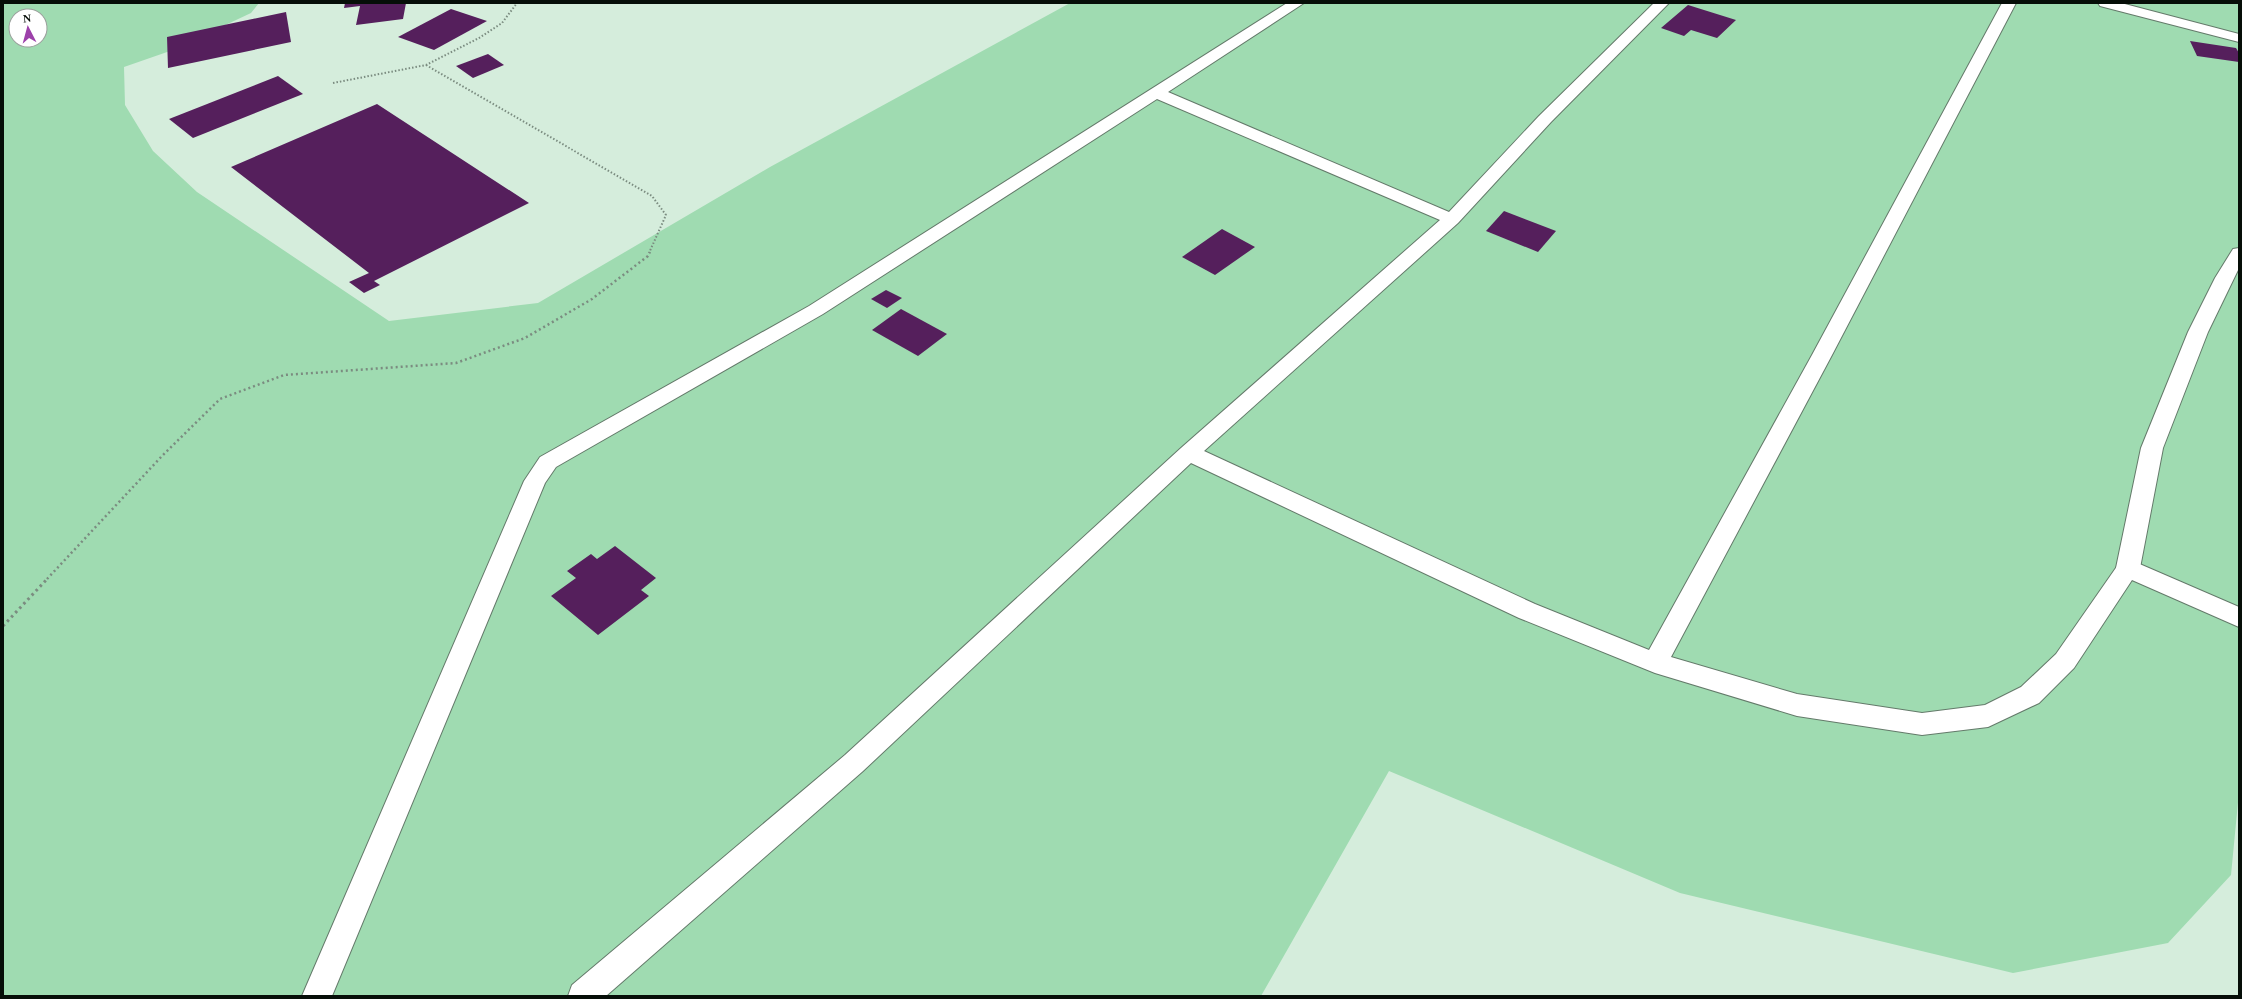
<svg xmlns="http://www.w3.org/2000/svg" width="2242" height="999" viewBox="0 0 2242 999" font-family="'Times New Roman',serif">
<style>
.green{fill:#9fdbb1;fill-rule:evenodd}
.building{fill:#551f5c}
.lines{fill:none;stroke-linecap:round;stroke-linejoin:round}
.lane-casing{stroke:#647a6a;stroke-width:2}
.street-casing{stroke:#647a6a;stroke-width:2}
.path-far2{stroke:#7b8c80;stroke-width:2;stroke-dasharray:1.5 2;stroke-linecap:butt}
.path-far1{stroke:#7b8c80;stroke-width:2.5;stroke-dasharray:2 3;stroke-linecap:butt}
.path{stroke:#7b8c80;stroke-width:3;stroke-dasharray:2.5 3.5;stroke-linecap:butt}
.lane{fill:#fff;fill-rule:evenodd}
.street{fill:#fff;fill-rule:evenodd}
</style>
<rect width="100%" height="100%" fill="#d5eddc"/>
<path class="green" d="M3 3H259L251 13 170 51 124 67 125 105 153 151 197 192 389 321 538 303 770 167 1070 3H2239V792L2231 875 2168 943 2013 973 1680 893 1389 771 1261 996H3ZM16 16H40V40H16Z"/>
<g class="building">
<path d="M345 3H406L403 19 356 25 360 6 344 8Z"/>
<path d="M1688 5 1736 20 1717 38 1691 30 1684 36 1661 28Z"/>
<path d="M451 9 487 21 434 50 398 37Z"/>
<path d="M286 12 291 42 168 68 167 37Z"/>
<path d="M2190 41 2236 48 2239 53V62L2197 56Z"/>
<path d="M488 54 504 65 473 78 456 66Z"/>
<path d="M278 76 303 94 193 138 169 119Z"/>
<path d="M377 104 529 203 374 281 380 285 364 293 349 282 369 273 231 167Z"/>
<path d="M1504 211 1556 231 1538 252 1486 231Z"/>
<path d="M1222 229 1255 247 1215 275 1182 257Z"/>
<path d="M886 290 902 298 887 308 871 299Z"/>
<path d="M901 309 947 334 918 356 872 330Z"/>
<path d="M615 546 656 578 641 590 649 596 598 635 551 596 576 578 567 571 591 554 597 559Z"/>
</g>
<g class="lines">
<g class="lane-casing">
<g id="lane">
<path d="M1287 3H1304L1168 92 1449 212 1539 116 1654 3H1669L1551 122 1458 223 1204 451 1535 604 1649 650 1812 355 2002 3H2016L1832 355 1671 657 1797 694 1922 713 1985 705 2021 687 2056 654 2120 562 2128 559 2239 607V627L2132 580 2074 668 2039 703 1988 727 1922 735 1797 716 1655 673 1519 618 1191 463 863 771 606 996H568L572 985 845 755 1181 448 1440 220 1157 99 823 314 556 467 545 483 332 996H302L524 481 540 457 809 306Z"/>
<path d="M2098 3H2121L2239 34V42L2100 6Z"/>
</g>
</g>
<g class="street-casing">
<path id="street" d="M2239 248V268L2208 332 2163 448 2140 568 2136 574 2128 577 2120 574 2116 568 2141 448 2188 332 2215 278 2233 249Z"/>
</g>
<g class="path-far2">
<path d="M426 65 652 196 666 215 649 253"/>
<path d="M333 83 426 65 479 38 502 23 517 3"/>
</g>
<path class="path-far1" d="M47 579 162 456 220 399 284 375 456 363 525 338 592 299 648 256 650 252"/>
<path class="path" d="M3 626 48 578"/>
<use href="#lane" class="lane"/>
<use href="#street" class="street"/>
</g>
<rect width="2242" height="999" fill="none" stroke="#060e08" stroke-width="8"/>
<g transform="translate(28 28) rotate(354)"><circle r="19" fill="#ffffff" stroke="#9b9f9c"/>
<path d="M0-3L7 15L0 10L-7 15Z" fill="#9d41aa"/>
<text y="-6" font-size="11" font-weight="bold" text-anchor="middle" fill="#060e08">N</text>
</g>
</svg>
